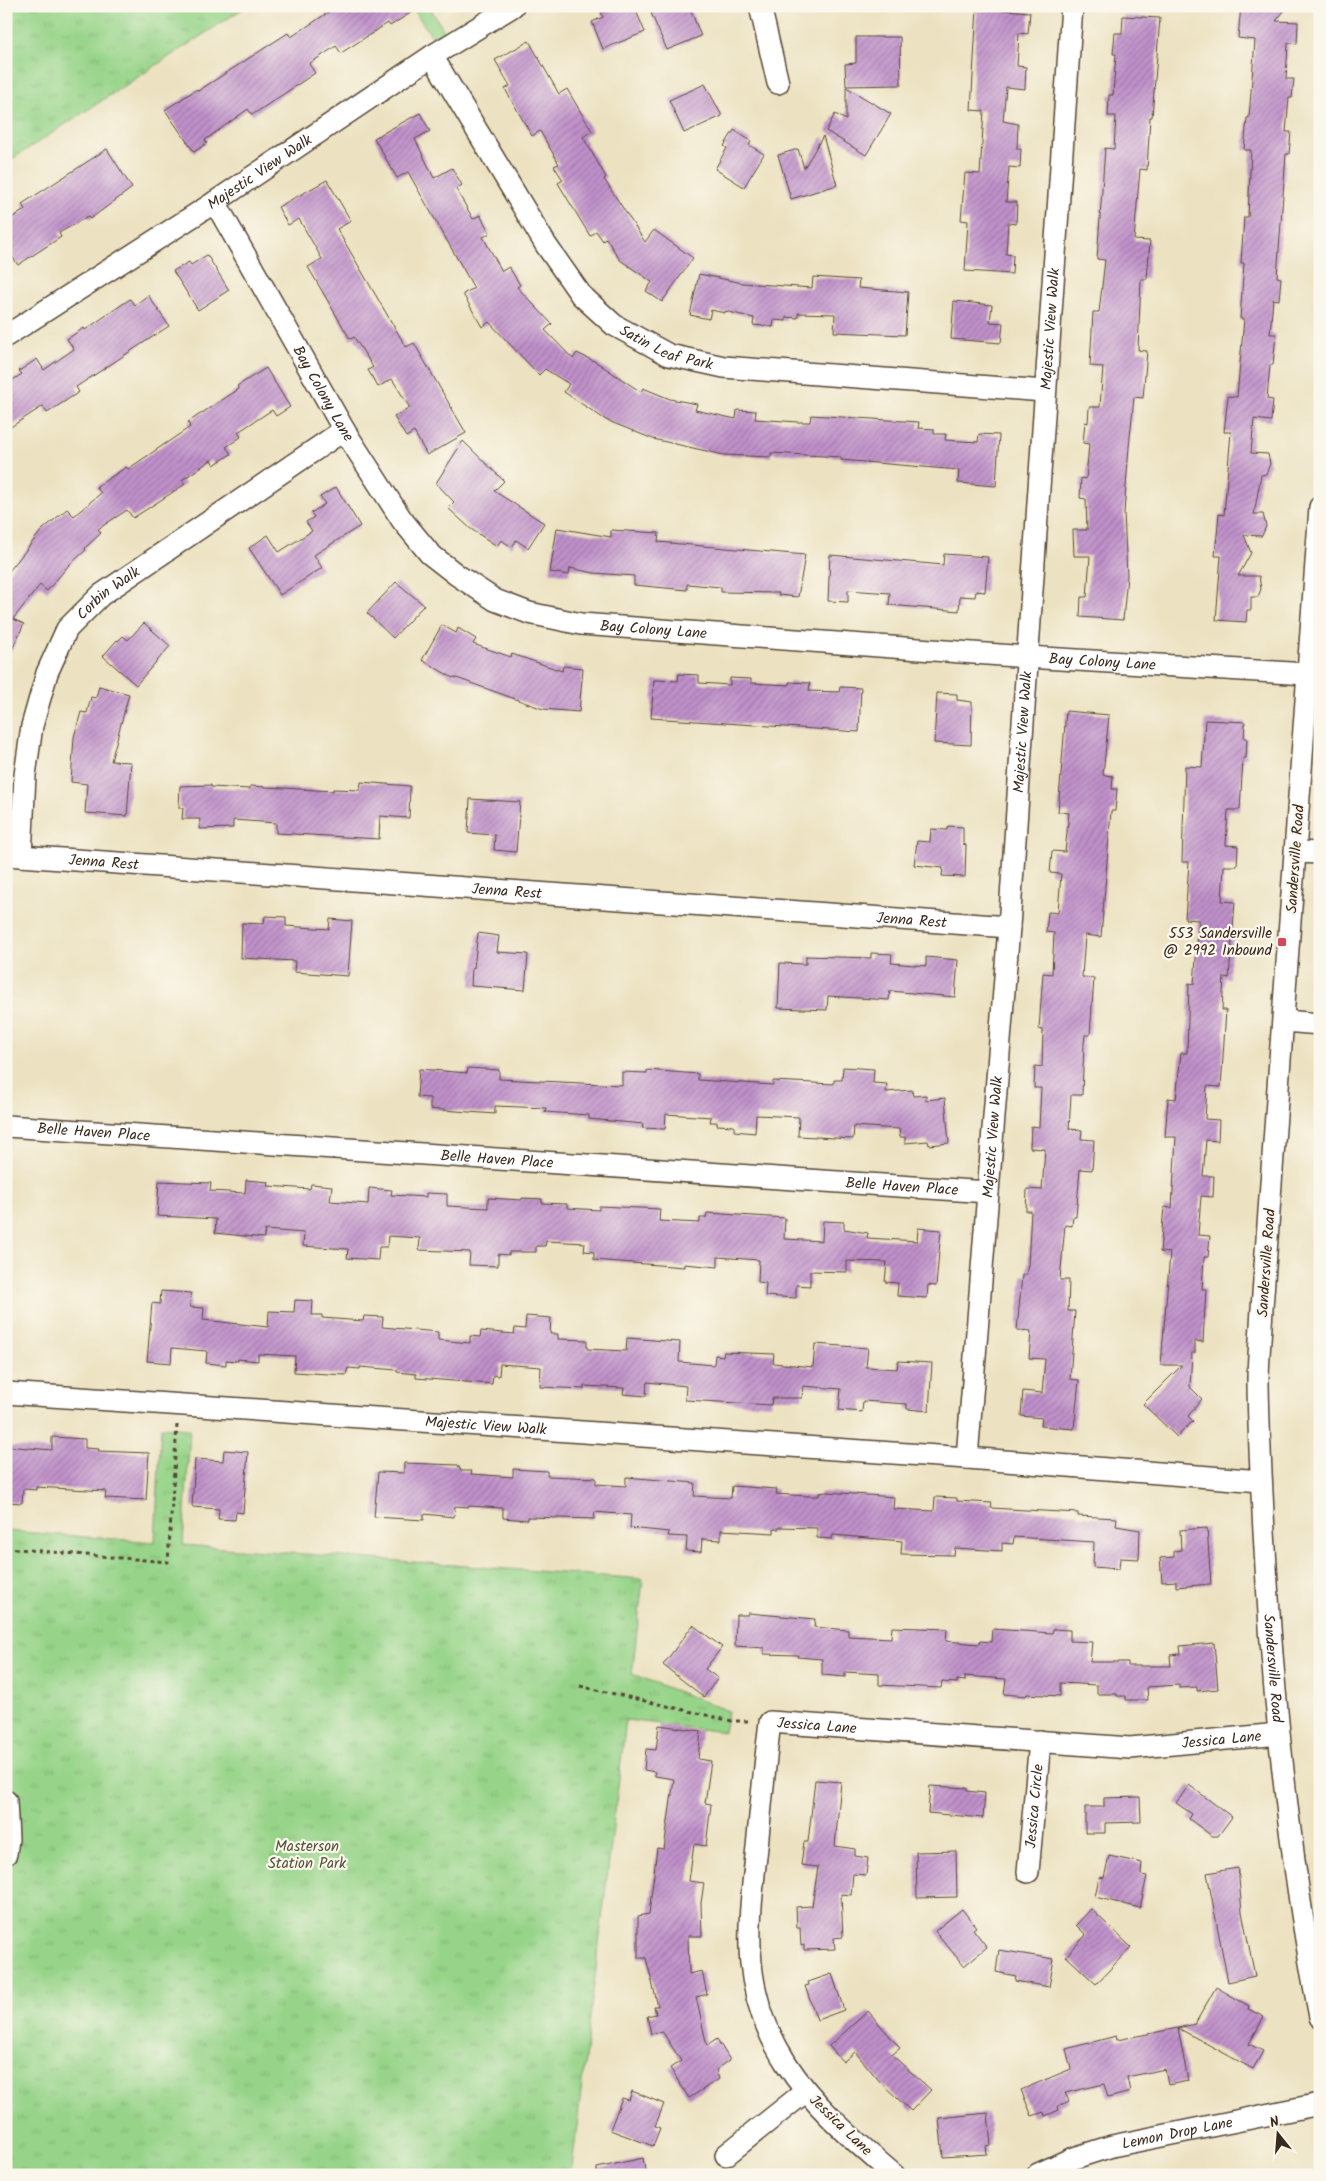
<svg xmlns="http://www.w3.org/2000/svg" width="1326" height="2181" viewBox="0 0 1326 2181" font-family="Kalam,sans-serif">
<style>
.grass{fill:url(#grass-tufts);stroke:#697f54}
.building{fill:url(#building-hatch)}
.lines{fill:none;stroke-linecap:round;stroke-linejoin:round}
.minor-casing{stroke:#564636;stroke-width:24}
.path{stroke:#564636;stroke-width:3;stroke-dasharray:4 4;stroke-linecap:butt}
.minor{stroke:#fff;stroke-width:21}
.poi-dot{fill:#d1495b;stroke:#fbf7ec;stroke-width:2}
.labels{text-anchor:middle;stroke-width:4.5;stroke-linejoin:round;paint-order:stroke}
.street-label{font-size:15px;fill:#3b2a1e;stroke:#fbf7ec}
.poi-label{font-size:15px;fill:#3b2a1e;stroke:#fbf7ec;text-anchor:end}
.park-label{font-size:15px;fill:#525439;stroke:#fbf7ec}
</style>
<defs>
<pattern id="grass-tufts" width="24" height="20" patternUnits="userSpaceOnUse" patternTransform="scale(1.25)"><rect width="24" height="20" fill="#97d489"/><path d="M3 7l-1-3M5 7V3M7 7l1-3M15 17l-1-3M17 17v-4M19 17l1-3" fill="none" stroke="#83b676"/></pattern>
<pattern id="building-hatch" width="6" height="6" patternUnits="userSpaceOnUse" patternTransform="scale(1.25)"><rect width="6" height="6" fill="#c091cb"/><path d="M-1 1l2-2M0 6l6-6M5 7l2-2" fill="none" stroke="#9d77a4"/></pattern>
</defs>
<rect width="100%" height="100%" fill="#fbf7ec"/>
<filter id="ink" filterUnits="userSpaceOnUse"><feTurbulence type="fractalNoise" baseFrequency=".02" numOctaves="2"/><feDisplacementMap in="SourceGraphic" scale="10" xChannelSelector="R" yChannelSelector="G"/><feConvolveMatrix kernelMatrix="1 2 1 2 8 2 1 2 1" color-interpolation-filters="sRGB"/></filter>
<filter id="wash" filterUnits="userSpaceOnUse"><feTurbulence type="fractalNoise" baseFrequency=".0096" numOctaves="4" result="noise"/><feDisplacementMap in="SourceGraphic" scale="20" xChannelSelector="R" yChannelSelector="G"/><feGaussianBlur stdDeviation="1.12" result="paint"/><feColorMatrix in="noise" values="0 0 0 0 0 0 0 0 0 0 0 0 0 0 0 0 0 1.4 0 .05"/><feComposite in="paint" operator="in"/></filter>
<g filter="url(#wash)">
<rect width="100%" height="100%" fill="#ece2c1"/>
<g class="grass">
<path d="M6 6H247L6 163Z"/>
<path d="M411 6H429L444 31 433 38Z"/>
<path d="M161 1427 190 1429 183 1545 643 1579 632 1674 728 1711 724 1732 626 1720 571 2175H6V1531L155 1542Z"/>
</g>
<g id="blocks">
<g class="building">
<path d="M338 6H421L390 26 388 23 341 53 336 46 309 64 315 73 252 115 248 109 205 140 207 143 194 152 165 110 197 89 198 91 288 33 291 37Z"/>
<path d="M618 6H634L645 32 603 49 592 22 603 17 601 13Z"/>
<path d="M667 6H689L701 36 667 50 651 13Z"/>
<path d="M1241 6H1288L1276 21 1298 22 1297 44 1288 43 1286 79H1294L1292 98H1289L1286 132H1291L1289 154H1286L1277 277 1281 278 1279 300 1273 299 1270 334H1276L1273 365H1270L1267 399 1273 400 1271 421 1254 419 1251 453 1268 454 1270 464 1266 474 1261 475 1254 514H1263L1266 526 1262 536 1244 535 1251 553 1238 576H1259L1261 589 1258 597H1251V610H1247L1246 622 1216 620 1221 556H1215L1219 514 1224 515 1231 432H1224L1228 396 1237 397 1244 319H1240L1244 263H1241L1244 217H1248L1251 150H1244L1247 118H1249L1255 40 1238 38Z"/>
<path d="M977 8 1030 12 1028 34 1019 33 1017 66 1026 67 1025 89 1006 87 1003 121 1018 124 1017 149H1021L1020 168 1009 167 1006 202H1017L1016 224 1008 223 1006 254 1013 255 1012 274 965 271 968 221 961 220 965 173 980 174 984 111 971 110Z"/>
<path d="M1123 16 1160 18 1152 117H1150L1147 170 1140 169 1134 240 1150 241 1147 279H1141L1138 350 1147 351 1143 398 1134 397 1129 447 1124 513 1127 576 1123 620 1080 617 1081 597H1087L1090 556H1074L1073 530H1087L1086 499 1080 498 1081 478 1086 479 1089 444 1083 443 1085 422 1088 423 1089 407H1100L1103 367 1090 366 1093 312H1099L1105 260 1097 259 1105 148 1114 149 1116 116H1108L1109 95H1113L1116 54H1113L1115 33H1122Z"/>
<path d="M856 37H900L901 85 846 86 845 64 856 63Z"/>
<path d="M529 41 559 94 567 89 592 131 583 137 606 177 604 179 645 242 654 230 693 258 662 302 646 291 652 282 620 260 606 238 603 241 596 231 590 236 558 183 563 180 554 166 559 164 540 131 532 136 505 89 510 86 495 60Z"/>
<path d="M705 84 722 116 684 133 669 100Z"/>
<path d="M846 87 891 114 866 155 826 131 835 114 846 120Z"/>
<path d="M420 113 430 131 415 139 434 178 452 168 462 185 456 189 473 219 480 215 490 233 483 237 502 271 509 267 520 285 517 287 552 324 545 330 573 359 577 353 596 362 641 392 643 388 670 399 697 404 695 410 736 419 737 410 756 411 755 419 798 422H810L811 415 919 422 918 428 934 429V434H946L945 440 978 442 979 434 999 435 996 486 958 483 959 470 841 460V457L771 453V457L724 455 653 439 606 420 564 392 569 384 545 369 539 375 489 322 482 327 463 294 474 288 408 172 397 178 374 138Z"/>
<path d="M734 130 751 141 749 145 764 154 744 187 715 169 727 148 724 146Z"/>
<path d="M823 136 837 185 791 199 778 155 798 149 804 168Z"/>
<path d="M107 149 132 188 90 219 88 216 59 233 61 237 18 265 11 255 6 258V221L25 210 22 204Z"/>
<path d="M327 180 351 221 337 229 406 347 414 343 466 433 427 455 414 432 406 437 394 417 410 408 392 379 378 387 368 370 373 367 354 337 350 339 308 267 322 259 299 219 288 225 278 207Z"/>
<path d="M207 255 229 290 198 310 173 271 189 262 191 265Z"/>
<path d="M699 274 743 283 812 288 813 277 859 280 858 288 908 292 905 335 834 332 835 314 798 313V318L786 317V321L774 320 773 327 753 325 754 318 725 311V313L711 310 709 319 690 315Z"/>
<path d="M148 295 169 326 76 387 79 392 47 413 43 406 6 430V384L22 374 19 371 37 359 44 370 74 349 67 339 84 328 85 330 130 299 135 305Z"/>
<path d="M954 301 992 305 990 322 1003 323 1001 343 951 339Z"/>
<path d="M266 368 290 407 276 416 272 410 238 432 241 437 226 447 231 454 214 465 211 460 182 480 185 484 170 494 133 518 127 510 98 529 101 533 85 548 86 550 68 566 47 591 40 585 13 619 24 624 6 662V575L42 530 67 509 74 516 101 493 96 487 126 467 128 469 190 427 188 422 239 389 237 386Z"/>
<path d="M463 441 504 481 494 491 544 523 528 548 516 540 512 547 501 540 497 546 471 529 448 508 454 502 436 483Z"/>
<path d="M336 487 360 526 314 555 322 568 280 595 249 548 268 535 279 552 312 531 306 522 314 517 311 513 325 504 320 497Z"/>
<path d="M557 528 611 537V530L659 533 658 542 805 555 798 597 778 595 779 593 721 592V587L687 584V590L634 585V576L594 573 570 568 569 575 550 572Z"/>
<path d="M944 554 988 557 985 592 976 591 975 597 960 596 959 611 889 605 890 593 848 590V602L828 601 830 555 943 565Z"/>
<path d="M396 582 424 605 393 638 367 613Z"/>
<path d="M144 623 170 646 136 685 103 656 117 640 118 641 123 636 128 640Z"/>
<path d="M442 625 456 633 458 628 476 639 473 644 511 657 512 654 562 671 563 666 583 668 579 712 543 709 454 677 453 678 422 660Z"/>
<path d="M679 674 699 675V683L730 685V678L751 679V683L789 685V682L810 683 809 691 839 692 840 687 861 688 859 732 651 718 654 680 678 681Z"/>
<path d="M99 686 129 694 111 761 131 762 127 816 85 813 87 784 71 782 74 737 81 712 87 713 91 697 96 698Z"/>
<path d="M937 693 957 694V700L972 702 971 745 934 743Z"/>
<path d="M1066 711 1109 715 1103 775 1113 776 1112 789H1117L1115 811H1111L1101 937 1085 935 1082 977 1094 978 1090 1035H1085L1084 1043 1082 1095H1071L1069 1129 1082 1130 1081 1139 1094 1140 1092 1170 1080 1169 1076 1217H1073L1072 1226 1065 1225 1060 1280H1069L1068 1311H1075L1070 1379 1079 1380 1074 1429 1041 1426 1042 1418 1021 1416 1023 1391 1042 1393 1045 1359 1029 1358 1031 1331 1017 1330 1022 1275H1026L1028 1265 1031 1211H1026L1027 1189 1042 1190 1045 1149 1030 1148 1031 1126 1039 1127 1041 1088H1034L1035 1066 1042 1067 1043 1030 1039 1029 1043 973 1052 974 1054 933 1046 932 1048 912 1058 913 1061 874 1050 873 1052 851 1065 852 1069 813 1058 812Z"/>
<path d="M1205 720 1245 722 1244 738H1247L1246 758H1243L1240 810H1228L1226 845 1238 846 1237 866H1224L1222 901 1235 902 1229 978 1224 977 1222 1010H1226L1221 1087 1207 1086 1205 1119 1219 1120 1218 1141 1206 1140 1203 1176H1214L1213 1197 1201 1196 1198 1235 1210 1236 1208 1257H1204L1202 1289H1206L1203 1342 1195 1341V1353H1192L1190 1387 1202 1399 1188 1416 1193 1421 1177 1437 1143 1404 1182 1365H1161L1170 1253 1160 1252 1164 1207 1172 1208 1176 1137H1165L1168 1098 1176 1099 1181 1053H1187L1189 983 1194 984 1199 920 1185 919 1189 862H1182L1185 766 1202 767Z"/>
<path d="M361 782 410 786 409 818 380 816 379 839 276 833V823L233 820V828L199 829 200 819H182L183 808H179L180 786 211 785V787L250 789V786L333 791V789L360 790Z"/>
<path d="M470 799 520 802 516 852 494 850 495 835 468 833Z"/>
<path d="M948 826 963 827V844L966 845 965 877 942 876 943 868 914 865 917 841 930 842 931 829 947 830Z"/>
<path d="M265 916 286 917V926L329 929 330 919 352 921 348 976 294 972 295 961 241 958 242 923 264 924Z"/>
<path d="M478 933 499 936 497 952 528 954 525 990 471 986 472 968H474Z"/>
<path d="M871 953 892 954 891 963 926 966V957L958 960 955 997 890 991 889 1000 828 996 827 1010 778 1008 780 963 806 964V956L871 958Z"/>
<path d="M843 1067 874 1069 873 1083 887 1084 886 1092 912 1090 913 1096 926 1095V1100L945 1098 949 1143 929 1145 928 1141 905 1143V1137H900L899 1129 854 1126 853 1139 798 1136 799 1117 756 1115 755 1133 734 1131V1126L717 1125V1122H710L711 1117 666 1114 665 1129 642 1128 643 1124 589 1119V1115L545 1112 546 1108 495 1106V1114L430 1109V1098L417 1097 419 1069 467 1073 468 1068 499 1070V1079L622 1085V1072L647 1073V1070L698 1074V1080L773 1085V1081L834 1084V1080H842Z"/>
<path d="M246 1180 269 1182 268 1186 310 1189 311 1184 332 1186 330 1201 368 1204 369 1188 392 1190 391 1195 426 1197V1193L447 1194V1206L488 1208V1198L522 1200V1198L542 1199V1203L567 1204V1208L599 1210V1206L660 1209 659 1221 700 1223V1218H706L707 1213 785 1218 784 1239 822 1241 823 1221 844 1222V1229L868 1233 867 1238 917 1241 918 1228 941 1230 936 1286 928 1285 927 1298 897 1296 898 1283 885 1282 887 1262 847 1261V1272L810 1271V1286L796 1285V1298L765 1296 766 1283 758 1282 759 1260 718 1257V1267L684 1264V1267L594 1260V1252L584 1251 585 1243 546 1241 545 1246H536V1252H509V1255L498 1254V1266L469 1265 470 1252 419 1250 420 1238 388 1236 387 1247H379L378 1260 347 1258 348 1249 303 1246 304 1233 265 1230 264 1238 215 1233 216 1219 157 1216 159 1181 211 1183 210 1191 245 1193Z"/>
<path d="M161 1291 191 1293 190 1307 204 1308 203 1320 268 1327 269 1311 294 1312 295 1300 313 1301 312 1315H322V1318L363 1321 364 1316 383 1317 382 1327 438 1332V1340L470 1343V1336L480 1337 481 1331 514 1334 515 1328 525 1329 526 1316 551 1318 550 1334H558V1339L587 1340V1349L626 1351 627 1338 680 1342 679 1362 714 1365 715 1355 723 1356 724 1352 774 1354 773 1363 813 1367 815 1344 868 1348 866 1367 897 1369 898 1361 932 1363 929 1411 907 1409V1404L863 1401 862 1412 839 1410 841 1389 803 1386 802 1398H772L771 1405 685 1400 686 1386 647 1382 646 1396 623 1394 624 1388 584 1386V1389L540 1387 541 1367 500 1364 499 1376 493 1375 492 1384 416 1378V1374L397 1372V1370L360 1367V1369L348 1368 346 1375 294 1372 295 1356 258 1354V1361L238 1359V1361L226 1360V1365L206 1363 207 1351 172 1348 171 1363 147 1361 152 1303 160 1304Z"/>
<path d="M52 1437 85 1439V1448L99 1449 98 1451 149 1453 146 1500 105 1498 106 1491 36 1487V1490L23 1489 22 1503 6 1502V1446L52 1450Z"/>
<path d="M224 1450 248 1452 243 1513 236 1512 235 1520 218 1519 219 1509 192 1507 195 1459 223 1461Z"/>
<path d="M404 1463 458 1465 461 1471H472L471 1474 513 1477V1469L547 1471V1476L596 1478V1484L626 1486V1477L695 1483 694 1496 731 1498 732 1486 777 1489 776 1494 808 1496H819V1493L827 1492 894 1497 893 1509 934 1511 935 1497 957 1498V1501L992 1503 991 1508 1078 1513V1516L1117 1518 1116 1526 1140 1530 1139 1559 1120 1558 1119 1569 1093 1567 1094 1542 1014 1537 1013 1544 1002 1543V1551L955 1548 954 1555 901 1554 902 1541 833 1535 832 1539 817 1538V1528L779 1527V1529H774V1533L721 1530V1540L702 1539 701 1552 686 1551 687 1537 668 1536 669 1532 630 1528 631 1515 595 1512 594 1519 528 1517V1520L503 1518V1508L469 1506V1507L455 1506 454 1517 424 1514V1520L374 1517 378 1472 404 1473Z"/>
<path d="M1207 1528 1211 1584 1176 1587V1581L1162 1582 1160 1558 1174 1557V1551L1181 1550 1180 1530Z"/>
<path d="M748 1613 815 1619 814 1627 848 1630V1636L891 1638 892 1627 947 1629 946 1641 979 1644 980 1641 991 1642 992 1629 1052 1633 1053 1629 1070 1630V1641L1092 1642 1090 1662H1128V1666H1171L1170 1655 1181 1654 1180 1646 1214 1643 1218 1689 1197 1691V1687L1179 1688V1685L1147 1687 1148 1700H1126V1696H1117V1694H1097V1685L1060 1683V1696L1027 1694 1026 1696 1004 1694 1006 1679 965 1676V1681L957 1680V1683L942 1682 941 1688 879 1685V1674L845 1672V1677L822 1675V1659L797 1657 798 1655 764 1654V1648L735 1646 736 1615H748Z"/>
<path d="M693 1625 722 1647 705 1669 718 1678 704 1697 663 1665Z"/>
<path d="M659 1725 701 1731 698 1759 711 1761 705 1803 711 1804 706 1846 694 1844 689 1881 704 1883 701 1903 702 1936H688L689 1974 702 1971 707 1994 696 1997 707 2046 717 2039 730 2060 716 2070 719 2079 689 2098 670 2068 681 2061 662 2031 651 2034 647 2016 656 2014 654 2006H658L646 1958H638V1916L649 1914 657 1848 664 1849 674 1779 655 1776V1772L644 1770 646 1749 656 1750Z"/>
<path d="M815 1780 841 1782 835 1846 855 1849V1856L868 1858 866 1875 853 1874 851 1895 841 1894 843 1937 834 1938 835 1949 804 1950V1945L801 1946 800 1928H797L796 1907 812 1906 818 1867 801 1865 804 1842H808Z"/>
<path d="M1189 1785 1232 1817 1218 1836H1212L1189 1819 1192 1814 1176 1803Z"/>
<path d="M930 1786 967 1788V1791L985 1793 983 1818 928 1813Z"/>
<path d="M1140 1797 1141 1822 1105 1823V1833H1085V1807H1104V1798Z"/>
<path d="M956 1851 957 1897 917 1898 916 1852Z"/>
<path d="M1109 1856 1142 1863 1141 1875 1147 1876 1140 1908 1095 1897 1099 1877 1104 1878Z"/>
<path d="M1238 1868 1242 1912 1255 1976 1228 1982 1207 1873Z"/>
<path d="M962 1909 976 1927 973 1929 987 1947 964 1966 935 1931Z"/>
<path d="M1091 1909 1131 1947 1096 1984 1066 1956 1086 1935 1076 1925Z"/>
<path d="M999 1950 1054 1959 1049 1987 1015 1981 1016 1976 996 1972Z"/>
<path d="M832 1974 844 2010 817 2020 805 1986 809 1985 808 1982Z"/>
<path d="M1216 1987 1249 2006 1248 2009 1264 2017 1249 2044 1263 2051 1253 2069 1178 2028 1195 2024Z"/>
<path d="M868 2011 900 2048 892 2055 931 2090 911 2111 882 2084 855 2052 843 2062 829 2046Z"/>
<path d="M1178 2028 1188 2081 1168 2085 1165 2069 1127 2077 1130 2092 1108 2098 1104 2084 1065 2093 1069 2101 1058 2106 1059 2110 1045 2116 1044 2112 1032 2116 1021 2090 1071 2069 1066 2049 1116 2036 1117 2040Z"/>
<path d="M632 2091 664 2104 655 2126 660 2128 653 2146 610 2130 622 2098 629 2100Z"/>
<path d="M988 2113 991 2145 986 2146 987 2154 943 2157 939 2118Z"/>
<path d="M643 2158 646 2175H597V2168Z"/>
</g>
</g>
</g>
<g filter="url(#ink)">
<use href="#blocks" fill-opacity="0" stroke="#564636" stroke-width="1"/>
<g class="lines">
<g class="minor-casing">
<g id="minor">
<path d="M760 6 778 83"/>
<path id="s1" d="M432 56 546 245 581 295 614 325 669 355 724 367 1045 391"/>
<path id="s2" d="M215 202 344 430 402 520 430 554 457 575 495 600 529 613 581 624 1027 657 1307 674"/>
<path id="s3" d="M6 336 215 202 432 56 513 6"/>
<path id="s4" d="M1320 507 1262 1308C1261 1333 1258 1358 1258 1383 1259 1450 1263 1517 1267 1583 1276 1729 1292 1874 1320 2017"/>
<path d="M1296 852 1320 853"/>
<path id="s5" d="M6 855 1009 927"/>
<path id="s6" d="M21 856 25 775 32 726 47 673 67 629 101 595 344 430"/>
<path d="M1284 1021 1320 1024"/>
<path id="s7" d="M6 1126 988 1192"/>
<path id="s8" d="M6 1393 967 1458 1261 1481"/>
<path id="s9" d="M967 1458 1009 927 1072 6"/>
<path d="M6 1801 8 1839 6 1854"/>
<path id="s10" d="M1028 1872 1040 1741"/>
<path d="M726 2155 806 2091"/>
<path id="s11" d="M894 2175C856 2142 813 2106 786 2063 739 1989 748 1928 757 1847 761 1805 765 1763 770 1722L1130 1748 1279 1734"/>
<path id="s12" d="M1036 2175 1071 2159 1112 2146 1320 2104"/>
</g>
</g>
<g class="path">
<path d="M6 1548 168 1562 177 1425"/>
<path d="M580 1686 732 1721H749"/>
</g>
<use href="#minor" class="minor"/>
</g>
</g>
<rect class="poi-dot" x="1277" y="937" width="10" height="10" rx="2.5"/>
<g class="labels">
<g class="street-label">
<text dy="5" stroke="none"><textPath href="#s3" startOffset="302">Majestic View Walk</textPath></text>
<text dy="5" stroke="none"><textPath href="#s9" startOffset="1132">Majestic View Walk</textPath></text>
<text dy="5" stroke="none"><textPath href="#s1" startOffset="384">Satin Leaf Park</textPath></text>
<text dy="5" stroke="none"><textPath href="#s2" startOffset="220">Bay Colony Lane</textPath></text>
<text dy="5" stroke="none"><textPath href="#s6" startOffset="289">Corbin Walk</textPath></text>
<text dy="5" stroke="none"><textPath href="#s2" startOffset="655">Bay Colony Lane</textPath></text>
<text dy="5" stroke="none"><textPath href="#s2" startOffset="1105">Bay Colony Lane</textPath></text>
<text dy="5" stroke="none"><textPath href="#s9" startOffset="728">Majestic View Walk</textPath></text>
<text transform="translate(1295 859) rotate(-86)" y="5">Sandersville Road</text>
<text dy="5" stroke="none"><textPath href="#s5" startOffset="98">Jenna Rest</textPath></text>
<text dy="5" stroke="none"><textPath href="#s5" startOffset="502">Jenna Rest</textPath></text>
<text dy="5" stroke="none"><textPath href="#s5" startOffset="908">Jenna Rest</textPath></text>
<text dy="5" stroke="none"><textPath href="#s7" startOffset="88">Belle Haven Place</textPath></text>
<text dy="5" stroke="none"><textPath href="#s9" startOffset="322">Majestic View Walk</textPath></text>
<text dy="5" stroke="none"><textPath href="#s7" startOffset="492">Belle Haven Place</textPath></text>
<text dy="5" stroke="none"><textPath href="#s7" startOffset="898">Belle Haven Place</textPath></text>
<text transform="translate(1266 1263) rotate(-86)" y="5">Sandersville Road</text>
<text dy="5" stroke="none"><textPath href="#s8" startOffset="481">Majestic View Walk</textPath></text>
<text dy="5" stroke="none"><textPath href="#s4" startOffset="1164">Sandersville Road</textPath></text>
<text dy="5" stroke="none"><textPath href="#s11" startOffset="552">Jessica Lane</textPath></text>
<text dy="5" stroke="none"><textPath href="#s11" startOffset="958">Jessica Lane</textPath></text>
<text dy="5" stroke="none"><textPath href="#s10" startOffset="66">Jessica Circle</textPath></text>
<text transform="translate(841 2125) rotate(44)" y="5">Jessica Lane</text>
<text dy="5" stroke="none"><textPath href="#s12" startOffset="148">Lemon Drop Lane</textPath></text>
</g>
<g class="poi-label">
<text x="1272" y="938">553 Sandersville<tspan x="1272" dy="17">@ 2992 Inbound</tspan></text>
</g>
<g class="park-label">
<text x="307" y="1851">Masterson<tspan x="307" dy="17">Station Park</tspan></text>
</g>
</g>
<rect width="1326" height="2181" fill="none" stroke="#fbf7ec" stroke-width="25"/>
<g transform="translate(1278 2134) rotate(343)" stroke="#fbf7ec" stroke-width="4" paint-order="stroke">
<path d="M0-4L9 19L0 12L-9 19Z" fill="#3b2a1e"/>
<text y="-8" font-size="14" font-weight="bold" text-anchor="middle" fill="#3b2a1e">N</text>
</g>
</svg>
